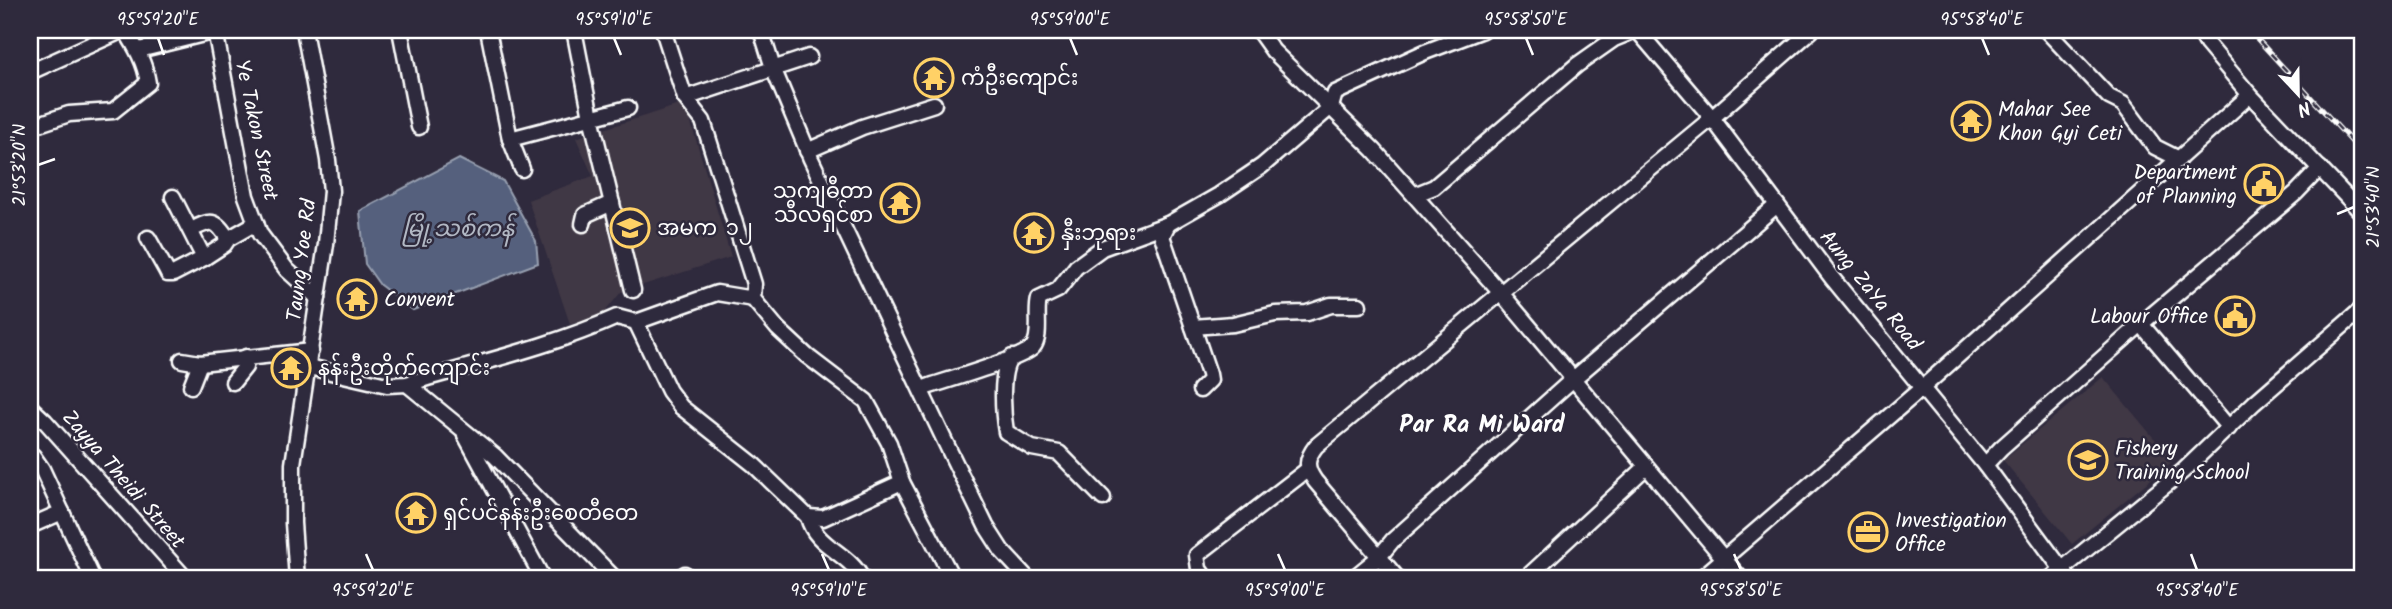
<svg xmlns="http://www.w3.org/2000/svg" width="2392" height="609" viewBox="0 0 2392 609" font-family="Kalam,'Noto Sans Myanmar',sans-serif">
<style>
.built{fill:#413845}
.water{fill:#54617d;stroke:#98a0b1;stroke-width:2}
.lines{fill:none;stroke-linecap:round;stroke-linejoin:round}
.minor-casing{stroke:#fff;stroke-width:19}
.minor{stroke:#2f2a3d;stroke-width:14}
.rail-casing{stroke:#fff;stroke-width:5}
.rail{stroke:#2f2a3d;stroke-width:2.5;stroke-dasharray:8;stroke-linecap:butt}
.ticks{fill:none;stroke:#fff;stroke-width:2.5}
.labels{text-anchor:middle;stroke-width:5;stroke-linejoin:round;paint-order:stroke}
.poi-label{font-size:21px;fill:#fff;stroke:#2f2a3d;text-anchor:start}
.street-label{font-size:21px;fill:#fff;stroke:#2f2a3d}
.water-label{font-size:23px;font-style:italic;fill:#b2b8c4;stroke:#2f2a3d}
.quarter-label{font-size:24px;font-weight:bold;fill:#fff;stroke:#2f2a3d}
.neatline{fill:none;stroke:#fff;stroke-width:2.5}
.ticks-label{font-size:18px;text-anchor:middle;fill:#fff}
</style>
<rect width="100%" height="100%" fill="#2f2a3d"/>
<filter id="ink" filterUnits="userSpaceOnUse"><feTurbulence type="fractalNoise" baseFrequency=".0143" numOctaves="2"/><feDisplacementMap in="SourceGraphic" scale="14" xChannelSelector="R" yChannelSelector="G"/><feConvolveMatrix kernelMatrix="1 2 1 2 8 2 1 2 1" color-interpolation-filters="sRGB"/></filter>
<g filter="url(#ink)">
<g class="built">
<path d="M685 103 731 257 621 292 600 318 570 324 528 200 593 176 576 138Z"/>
<path d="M2103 377 2173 461 2072 544 2003 460Z"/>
</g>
<path class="water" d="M459 159 503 181 536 241 538 263 413 310 380 285 365 264 360 211Z"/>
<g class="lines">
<g class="minor-casing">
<g id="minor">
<path d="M215 30 246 196 256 223 260 234 287 270 318 298"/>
<path d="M400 30 419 127"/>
<path d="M488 30 510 139 522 169"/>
<path d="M574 30 591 117 633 290"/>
<path d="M663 30 685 98 703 121 754 284 753 299"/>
<path d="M761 30 773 68 811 159 950 452 986 526 1002 551 1028 579"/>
<path d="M1258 30 1273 51 1374 150 1501 293 1741 579"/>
<path d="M1637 30 1712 118 1832 278 1985 465 2069 579"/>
<path d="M2046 30 2109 97 2123 104 2155 147 2179 159"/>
<path d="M2199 30 2207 44 2250 95 2362 213"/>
<path d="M139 50 220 30"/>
<path d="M30 72 123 30"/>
<path d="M685 98 809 57"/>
<path d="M30 127 69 114 113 111 148 83C145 63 136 47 125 30"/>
<path d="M510 139 628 108"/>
<path d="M807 151 862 127 934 104"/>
<path d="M1414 195 1434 187 1577 65 1614 39 1636 30"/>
<path d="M173 197 204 258"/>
<path d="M583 224 585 215 612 203"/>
<path d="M1168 224 1162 236 1209 374 1210 380 1200 390"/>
<path d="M191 230C211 220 215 218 228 239"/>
<path d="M148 238 166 270 168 274H173L204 258 224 245 228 239 256 223"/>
<path d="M636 322 669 391 681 407 753 464 808 517 823 518 902 482"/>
<path d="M2141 324 2229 428"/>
<path d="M1193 327 1233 324 1275 314 1307 313 1331 305H1359"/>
<path d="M1012 357C999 369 1003 415 1006 432L1032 448 1059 453 1103 498"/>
<path d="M182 360 200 363 311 351"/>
<path d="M309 367 387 385 407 384C478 363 550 347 617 317L636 322 717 293 753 299 778 329 807 356 866 401 889 443 902 482 953 579"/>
<path d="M233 382 245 367 246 357"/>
<path d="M407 384 495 456 615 579"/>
<path d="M191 386 200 363"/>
<path d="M921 389C940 382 1023 359 1033 347 1042 336 1035 313 1039 299L1058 290 1076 267 1102 248 1168 224 1219 195 1262 166 1331 107 1335 93 1425 52 1483 30"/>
<path d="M30 407 45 421 186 579"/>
<path d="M465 435 543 579"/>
<path d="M30 456H33L42 469 93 579"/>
<path d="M1985 465 2001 448 2141 324 2296 193 2320 168"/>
<path d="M808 517C815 547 850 553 862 579"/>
<path d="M30 526 62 512"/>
<path d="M297 579 293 523V464L326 244 331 191 328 160 304 30"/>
<path d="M677 579 685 574"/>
<path d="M1206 579 1199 569 1197 555 1307 470"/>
<path d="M1352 579 1379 557 1393 540 1572 380 1777 205"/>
<path d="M1398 579 1315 481C1305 467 1306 459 1316 446L1712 118 1812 30"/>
<path d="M1525 579 1645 468"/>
<path d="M1700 579 1922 388 2250 95"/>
<path d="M2050 579 2183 471 2254 403 2362 309"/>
</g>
</g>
<use href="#minor" class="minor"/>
<g class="rail-casing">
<path id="rail" d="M2249 30 2362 153"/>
</g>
<use href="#rail" class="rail"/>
</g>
</g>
<path class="ticks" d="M158 38 164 55M614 38 621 55M1070 38 1077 55M1526 38 1533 55M1982 38 1989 55M38 165 55 159M2337 214 2354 207M366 554 373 570M822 554 829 570M1278 554 1285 570M1734 554 1741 570M2191 554 2197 570"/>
<defs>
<g id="temple-ring" transform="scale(2.0125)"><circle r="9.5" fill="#2f2a3d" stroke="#ffd166" stroke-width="1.5"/><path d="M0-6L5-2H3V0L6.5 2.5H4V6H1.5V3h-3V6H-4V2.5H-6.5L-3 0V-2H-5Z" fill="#ffd166"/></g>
<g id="civic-ring" transform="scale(2.0125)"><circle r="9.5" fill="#2f2a3d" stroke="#ffd166" stroke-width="1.5"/><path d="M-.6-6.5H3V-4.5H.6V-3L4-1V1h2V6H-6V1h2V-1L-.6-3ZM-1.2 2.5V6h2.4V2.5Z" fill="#ffd166"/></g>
<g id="school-ring" transform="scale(2.0125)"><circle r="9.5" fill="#2f2a3d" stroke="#ffd166" stroke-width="1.5"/><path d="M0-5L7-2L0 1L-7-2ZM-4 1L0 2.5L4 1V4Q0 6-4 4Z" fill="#ffd166"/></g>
<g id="office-ring" transform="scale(2.0125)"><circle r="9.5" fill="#2f2a3d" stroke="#ffd166" stroke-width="1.5"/><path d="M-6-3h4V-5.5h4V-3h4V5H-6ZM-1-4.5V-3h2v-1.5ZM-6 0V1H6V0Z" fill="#ffd166"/></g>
</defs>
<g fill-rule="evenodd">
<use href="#temple-ring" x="934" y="78"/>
<use href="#temple-ring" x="1971" y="121"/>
<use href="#civic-ring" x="2264" y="184"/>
<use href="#temple-ring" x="900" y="203"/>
<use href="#school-ring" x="630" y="228"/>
<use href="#temple-ring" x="1034" y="233"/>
<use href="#temple-ring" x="357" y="299"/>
<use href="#civic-ring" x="2235" y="316"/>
<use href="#temple-ring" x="291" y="368"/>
<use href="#school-ring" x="2088" y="460"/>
<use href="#temple-ring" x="416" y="513"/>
<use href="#office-ring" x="1868" y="532"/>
</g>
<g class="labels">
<g class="poi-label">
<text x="961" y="85">ကံဦးကျောင်း</text>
<text x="1998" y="116">Mahar See<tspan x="1998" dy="24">Khon Gyi Ceti</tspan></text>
<text x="2237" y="179" text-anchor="end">Department<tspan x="2237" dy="24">of Planning</tspan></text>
<text x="873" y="198" text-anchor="end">သကျဓီတာ<tspan x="873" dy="24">သီလရှင်စာ</tspan></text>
<text x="657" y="235">အမက ၁၂</text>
<text x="1061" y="240">နှီးဘုရား</text>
<text x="384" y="306">Convent</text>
<text x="2208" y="323" text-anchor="end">Labour Office</text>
<text x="318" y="375">နန်းဦးတိုက်ကျောင်း</text>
<text x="2115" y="455">Fishery<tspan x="2115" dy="24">Training School</tspan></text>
<text x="443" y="520">ရှင်ပင်နန်းဦးစေတီတေ</text>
<text x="1895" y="527">Investigation<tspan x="1895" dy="24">Office</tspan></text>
</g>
<g class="street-label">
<text transform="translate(257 130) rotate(78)" y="7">Ye Takon Street</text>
<text transform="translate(301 260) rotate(-83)" y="7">Taung Yoe Rd</text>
<text transform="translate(1871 290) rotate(51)" y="7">Aung ZaYa Road</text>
<text transform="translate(124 479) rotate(49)" y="7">Zayya Theidi Street</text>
</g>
<g class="water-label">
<text x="458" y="236">မြို့သစ်ကန်</text>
</g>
<g class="quarter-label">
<text x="1482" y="432">Par Ra Mi Ward</text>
</g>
</g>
<rect width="2392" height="609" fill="none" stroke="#2f2a3d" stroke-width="77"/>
<g transform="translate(2298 94) rotate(158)" stroke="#2f2a3d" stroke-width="5" paint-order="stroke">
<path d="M0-5L12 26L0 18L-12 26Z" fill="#ffffff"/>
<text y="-10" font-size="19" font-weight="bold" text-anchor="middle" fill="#ffffff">N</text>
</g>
<rect x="38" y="38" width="2316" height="532" class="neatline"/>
<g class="ticks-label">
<text x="158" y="25">95°59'20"E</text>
<text x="614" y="25">95°59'10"E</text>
<text x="1070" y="25">95°59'00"E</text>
<text x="1526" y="25">95°58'50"E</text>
<text x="1982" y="25">95°58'40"E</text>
<text transform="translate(19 165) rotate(-90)" y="6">21°53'20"N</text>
<text transform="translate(2373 207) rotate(-90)" y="6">21°53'40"N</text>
<text x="373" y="596">95°59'20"E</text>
<text x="829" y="596">95°59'10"E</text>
<text x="1285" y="596">95°59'00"E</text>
<text x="1741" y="596">95°58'50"E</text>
<text x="2197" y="596">95°58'40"E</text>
</g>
</svg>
